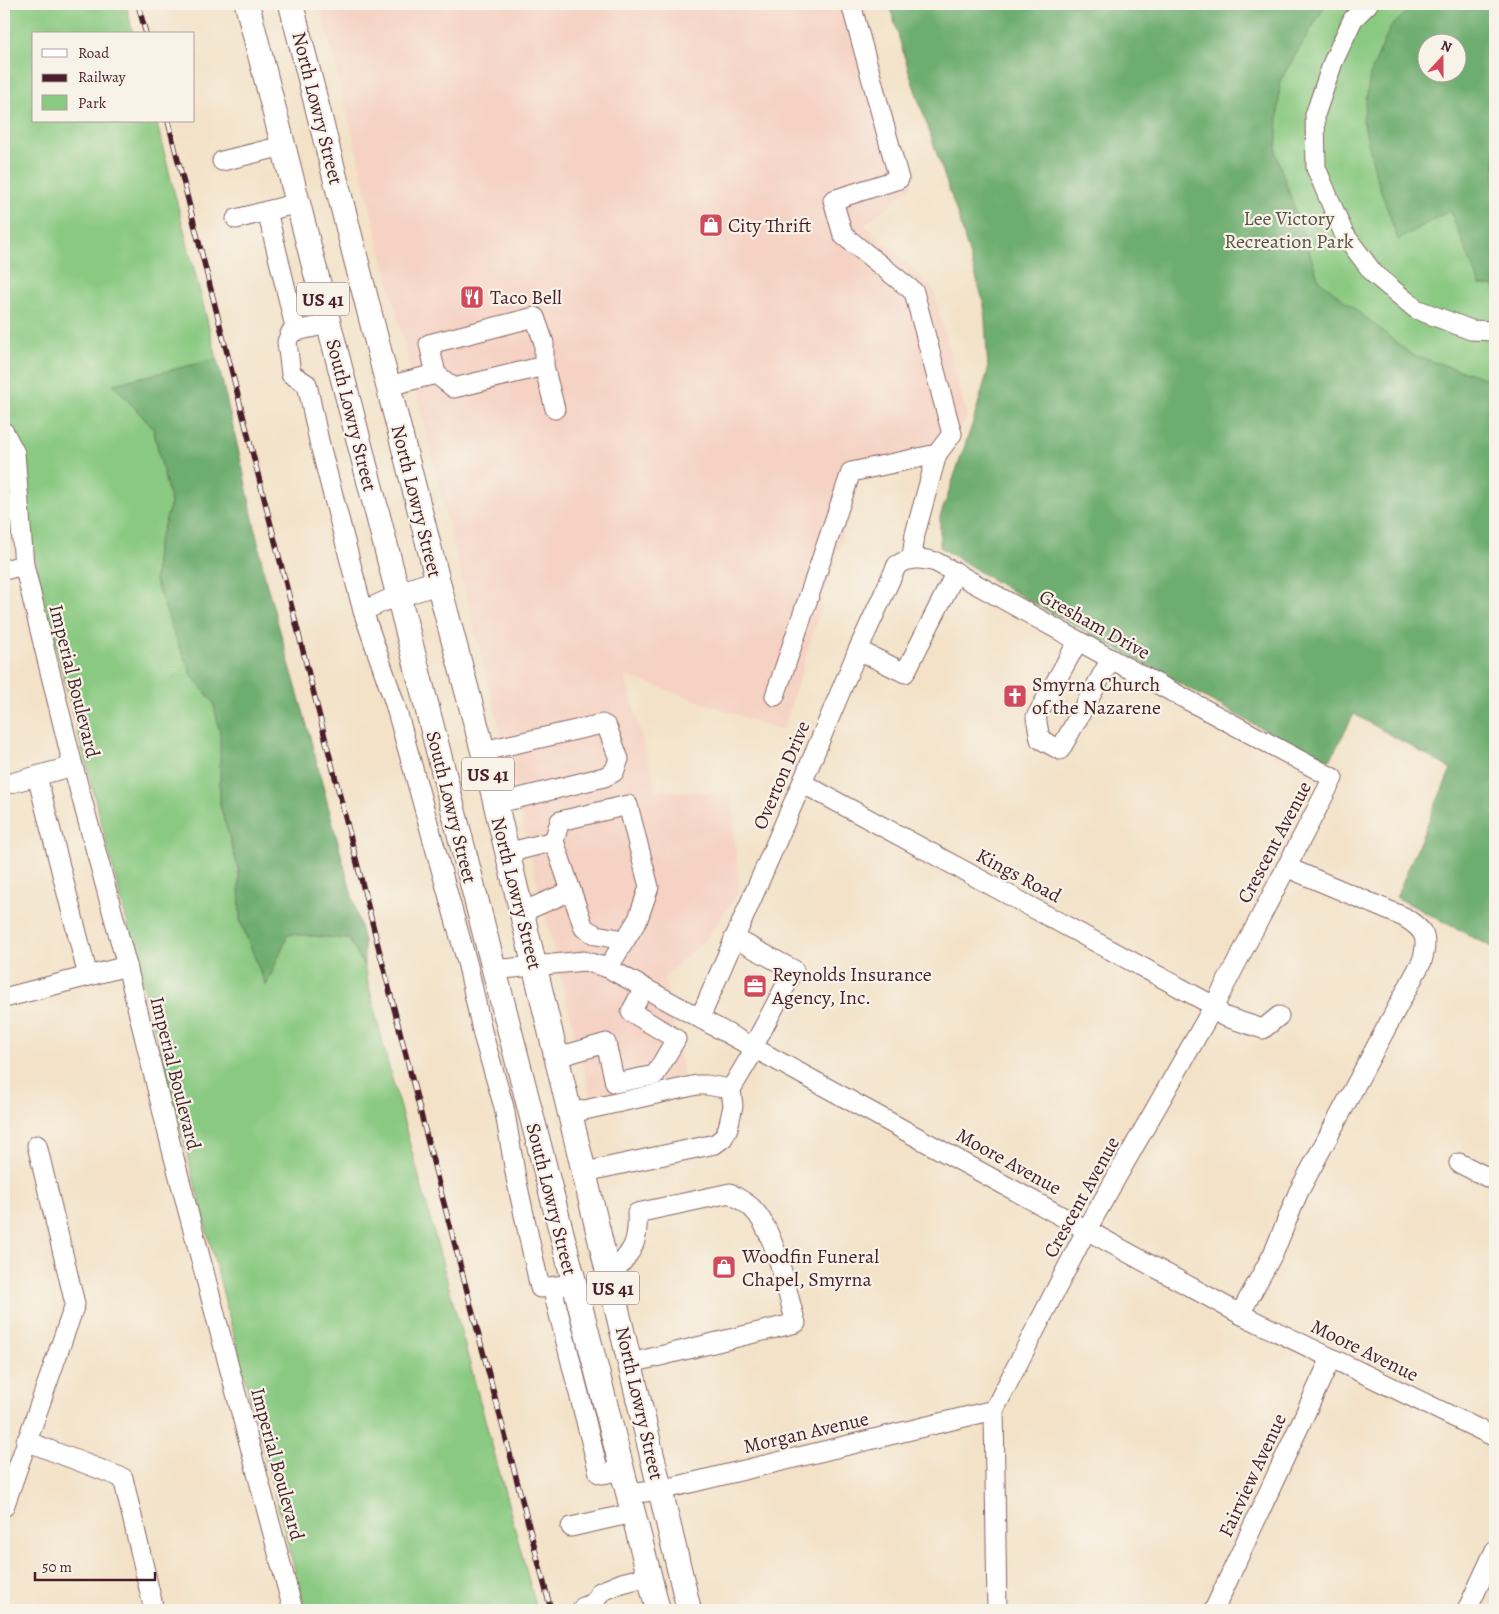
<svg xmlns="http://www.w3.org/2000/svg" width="1499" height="1614" viewBox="0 0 1499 1614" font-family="Alegreya,serif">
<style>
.built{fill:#f5d2c3}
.green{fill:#89c981;stroke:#6a7456;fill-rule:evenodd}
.forest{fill:#6ead6f;stroke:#5c664d;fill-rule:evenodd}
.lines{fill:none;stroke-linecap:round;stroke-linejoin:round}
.minor-casing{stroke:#856362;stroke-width:21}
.major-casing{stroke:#856362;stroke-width:26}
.minor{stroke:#fff;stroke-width:19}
.major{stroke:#fff;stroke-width:24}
.rail-casing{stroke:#4a1f2b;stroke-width:5.5}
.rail{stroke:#f7f3e8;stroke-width:4;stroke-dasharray:11;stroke-linecap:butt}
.labels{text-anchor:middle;stroke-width:4.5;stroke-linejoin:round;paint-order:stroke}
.shield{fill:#f7f3e8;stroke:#7e5f64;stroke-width:1}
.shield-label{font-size:19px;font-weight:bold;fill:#4a1f2b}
.street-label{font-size:20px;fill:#4a1f2b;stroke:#f7f3e8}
.park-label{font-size:20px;fill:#5d5245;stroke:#f7f3e8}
.poi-label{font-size:20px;fill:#4a1f2b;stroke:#f7f3e8;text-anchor:start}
</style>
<rect width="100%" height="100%" fill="#f7f3e8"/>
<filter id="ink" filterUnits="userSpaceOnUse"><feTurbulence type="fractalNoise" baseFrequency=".02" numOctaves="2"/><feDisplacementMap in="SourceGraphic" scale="10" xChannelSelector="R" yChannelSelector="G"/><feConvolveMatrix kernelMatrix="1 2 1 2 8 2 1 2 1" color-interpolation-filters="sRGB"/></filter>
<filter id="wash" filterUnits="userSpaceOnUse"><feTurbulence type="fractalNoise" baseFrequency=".0096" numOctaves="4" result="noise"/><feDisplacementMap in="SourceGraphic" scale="20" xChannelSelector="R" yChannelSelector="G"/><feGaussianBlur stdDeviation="1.12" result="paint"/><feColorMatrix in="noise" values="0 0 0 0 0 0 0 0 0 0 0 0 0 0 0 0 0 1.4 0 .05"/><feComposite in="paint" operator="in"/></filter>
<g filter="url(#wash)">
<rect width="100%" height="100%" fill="#f3e2c8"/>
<path class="built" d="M320 4H864L912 186 865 225 933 288 967 417 943 458 860 480 783 731 625 675 656 790 732 794 739 892 706 939 664 977 684 1079 591 1100Z"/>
<g class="green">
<path d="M4 4H126L133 34H34V121H156L217 359 114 385 153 428 171 504 157 546 155 580 175 636 193 677 213 701 221 737 220 805 239 871 240 920 266 986 288 934 349 939 364 966 385 1053 537 1610H305L46 609 27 520 22 451 4 418Z"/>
<path d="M1015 4H1495V554ZM1426 42H1456V72H1426Z"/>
</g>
<g class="forest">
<path d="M889 4H1326L1280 81 1276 154 1319 280 1412 355 1495 381V949L1396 897 1451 769 1354 714 1330 760 1257 726 996 582 940 547V517L973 422 988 370 984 304 957 213 910 75Z"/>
<path d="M1415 4H1495V287L1480 285 1450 210 1398 240 1376 176 1363 120 1370 75 1390 28ZM1426 42H1456V72H1426Z"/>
<path d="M217 359 243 470 266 582 306 722 364 941V966L349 939 288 934 266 986 240 920 239 871 220 805V732L213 702 193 677 175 636 155 580 157 546 171 504 153 428 113 384Z"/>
</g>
</g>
<g filter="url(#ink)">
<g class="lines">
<g class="minor-casing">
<g id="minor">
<path d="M1368 4 1353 19 1333 62 1315 115 1316 168 1344 234 1374 274 1416 309 1471 330 1495 331"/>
<path d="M222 161 283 146"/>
<path d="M267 211 296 331"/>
<path d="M236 219 298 203"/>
<path d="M329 324 291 332 287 342 291 374 307 384 319 441 363 611 395 704 468 966 483 1035 504 1107 516 1178 540 1288 574 1284"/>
<path d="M544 366 555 409"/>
<path d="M388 386 436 374 454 388 544 366V343L535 317 429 344 436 374"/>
<path d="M4 432 15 453 24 565"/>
<path d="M912 558 915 534 937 454"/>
<path d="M4 570 24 565 73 766 127 966 173 1154 293 1610"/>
<path d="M363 611 398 595"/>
<path d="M1078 641 1036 717 1040 739 1060 750 1111 659"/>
<path d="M858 650 905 673 956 572"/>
<path d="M775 696 851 472 937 454 952 434 914 292 843 235 833 200 899 179 851 4"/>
<path d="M483 751 602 724 607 727 619 759 614 772 604 777 495 804"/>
<path d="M37 776 88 976"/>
<path d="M802 783 1214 1006 1223 1016 1263 1029 1279 1016"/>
<path d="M4 785 73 766"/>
<path d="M554 841 584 928 596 935 625 940"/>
<path d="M507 853 554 841 560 821 628 805 649 887 638 919 608 968"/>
<path d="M522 912 571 891"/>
<path d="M734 938 794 970 753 1047"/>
<path d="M493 970 584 961 608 968 1240 1314 1495 1437"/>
<path d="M4 998 127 966"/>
<path d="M700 1018 802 783 858 650 897 565C911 557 921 558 936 562L1111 659 1333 778 1214 1006 1087 1229 994 1410 997 1610"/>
<path d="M558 1057 606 1043 615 1083 655 1075 676 1039 631 1012 644 988"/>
<path d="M571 1113 697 1085H706L731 1089"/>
<path d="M1459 1163 1495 1181"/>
<path d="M585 1172 715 1144 723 1138 728 1128 733 1106 731 1089 755 1049"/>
<path d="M610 1276C631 1252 639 1246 637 1213L730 1193C737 1198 746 1202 752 1208 776 1232 786 1290 796 1323L631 1363"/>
<path d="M552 1287 599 1473 603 1474 622 1470"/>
<path d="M1240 1314 1274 1252 1298 1193 1422 961C1429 937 1425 930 1404 917L1286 867"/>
<path d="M26 1441 123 1478 154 1610"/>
<path d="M628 1494 661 1490 994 1410"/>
<path d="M4 1507 75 1304 37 1145"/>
<path d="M571 1527 633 1513"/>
<path d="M583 1607C591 1604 597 1602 600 1592L622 1583 649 1576"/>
<path d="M1214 1610 1331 1358"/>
<path d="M1467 1610 1495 1550"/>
</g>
</g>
<g class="major-casing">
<g id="major">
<path d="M247 4 658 1610"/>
<path d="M291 4 438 582 483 751 689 1610"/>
<path d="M398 595 438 582"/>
</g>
</g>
<use href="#minor" class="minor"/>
<use href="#major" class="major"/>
<g class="rail-casing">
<g id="rail">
<path d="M138 4 146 34"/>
<path d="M168 121 437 1177 551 1610"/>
</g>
</g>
<use href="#rail" class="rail"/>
</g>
</g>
<defs>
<g id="shop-square" transform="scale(1.25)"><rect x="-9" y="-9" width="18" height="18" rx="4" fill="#d1495b" stroke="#f7f3e8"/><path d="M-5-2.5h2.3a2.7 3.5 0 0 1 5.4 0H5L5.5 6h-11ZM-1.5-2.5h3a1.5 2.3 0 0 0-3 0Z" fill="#fff"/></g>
<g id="restaurant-square" transform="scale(1.25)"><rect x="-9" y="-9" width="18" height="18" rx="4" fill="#d1495b" stroke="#f7f3e8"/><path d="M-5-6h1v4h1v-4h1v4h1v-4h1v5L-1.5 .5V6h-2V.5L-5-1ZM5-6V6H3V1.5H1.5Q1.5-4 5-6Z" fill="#fff"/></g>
<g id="church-square" transform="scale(1.25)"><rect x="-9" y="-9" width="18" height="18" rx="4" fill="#d1495b" stroke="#f7f3e8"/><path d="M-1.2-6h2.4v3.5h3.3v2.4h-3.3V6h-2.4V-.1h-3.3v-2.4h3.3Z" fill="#fff"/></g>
<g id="office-square" transform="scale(1.25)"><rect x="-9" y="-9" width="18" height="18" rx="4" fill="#d1495b" stroke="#f7f3e8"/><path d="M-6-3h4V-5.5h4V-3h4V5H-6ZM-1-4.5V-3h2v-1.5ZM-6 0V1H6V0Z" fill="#fff"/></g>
</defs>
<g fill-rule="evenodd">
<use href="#shop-square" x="711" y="225"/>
<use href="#restaurant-square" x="472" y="297"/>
<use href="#church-square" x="1015" y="696"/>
<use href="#office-square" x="755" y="986"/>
<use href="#shop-square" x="724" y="1267"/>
</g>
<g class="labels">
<g class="shield">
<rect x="297" y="282.5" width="52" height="33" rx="4"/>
<rect x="462" y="757.5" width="52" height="33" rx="4"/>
<rect x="587" y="1271.5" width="52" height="33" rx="4"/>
</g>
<g class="shield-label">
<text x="323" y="306">US 41</text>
<text x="488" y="781">US 41</text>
<text x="613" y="1295">US 41</text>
</g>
<g class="street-label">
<text transform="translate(318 108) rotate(76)" y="7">North Lowry Street</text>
<text transform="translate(352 415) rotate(76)" y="7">South Lowry Street</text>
<text transform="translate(417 501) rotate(76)" y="7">North Lowry Street</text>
<text transform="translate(1095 624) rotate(29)" y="7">Gresham Drive</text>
<text transform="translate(75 681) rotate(76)" y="7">Imperial Boulevard</text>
<text transform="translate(781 775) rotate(-67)" y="7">Overton Drive</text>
<text transform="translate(452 807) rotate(76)" y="7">South Lowry Street</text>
<text transform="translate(1274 842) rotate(-62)" y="7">Crescent Avenue</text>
<text transform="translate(1019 875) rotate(28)" y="7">Kings Road</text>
<text transform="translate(517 893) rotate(76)" y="7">North Lowry Street</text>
<text transform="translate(176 1073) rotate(76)" y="7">Imperial Boulevard</text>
<text transform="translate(1009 1161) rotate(29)" y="7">Moore Avenue</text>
<text transform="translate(1081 1197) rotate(-61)" y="7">Crescent Avenue</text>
<text transform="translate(552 1199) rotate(76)" y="7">South Lowry Street</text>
<text transform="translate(1365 1350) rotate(26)" y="7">Moore Avenue</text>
<text transform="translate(640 1403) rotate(77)" y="7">North Lowry Street</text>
<text transform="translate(806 1432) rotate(-13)" y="7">Morgan Avenue</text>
<text transform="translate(278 1464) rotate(75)" y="7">Imperial Boulevard</text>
<text transform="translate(1252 1475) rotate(-65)" y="7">Fairview Avenue</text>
</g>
<g class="park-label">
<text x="1289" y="225">Lee Victory<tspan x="1289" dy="23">Recreation Park</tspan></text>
</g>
<g class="poi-label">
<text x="728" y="232">City Thrift</text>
<text x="490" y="304">Taco Bell</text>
<text x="1032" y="691">Smyrna Church<tspan x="1032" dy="23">of the Nazarene</tspan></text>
<text x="772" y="981">Reynolds Insurance<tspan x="772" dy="23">Agency, Inc.</tspan></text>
<text x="742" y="1263">Woodfin Funeral<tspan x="742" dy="23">Chapel, Smyrna</tspan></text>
</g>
</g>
<rect width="1499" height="1614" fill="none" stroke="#f7f3e8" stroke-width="20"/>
<rect x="32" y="32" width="162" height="90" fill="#f7f3e8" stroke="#b29e9c"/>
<rect x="42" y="49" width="25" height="8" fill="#ffffff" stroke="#b29e9c"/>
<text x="78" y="58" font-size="15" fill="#4a1f2b">Road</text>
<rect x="42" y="74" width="25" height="8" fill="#4a1f2b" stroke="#b29e9c"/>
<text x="78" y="82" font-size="15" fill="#4a1f2b">Railway</text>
<rect x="42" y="95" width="25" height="15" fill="#89c981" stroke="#b29e9c"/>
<text x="78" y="108" font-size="15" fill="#4a1f2b">Park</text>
<g transform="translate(1442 58) rotate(21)"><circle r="24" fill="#f7f3e8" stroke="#b29e9c"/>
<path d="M0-4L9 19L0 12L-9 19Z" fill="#d1495b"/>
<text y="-8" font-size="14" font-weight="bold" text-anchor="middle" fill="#4a1f2b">N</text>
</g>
<path d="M35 1572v8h120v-8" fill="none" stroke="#4a1f2b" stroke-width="2.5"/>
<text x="42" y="1572" font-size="15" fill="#4a1f2b" stroke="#f7f3e8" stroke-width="4" paint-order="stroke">50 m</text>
</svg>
